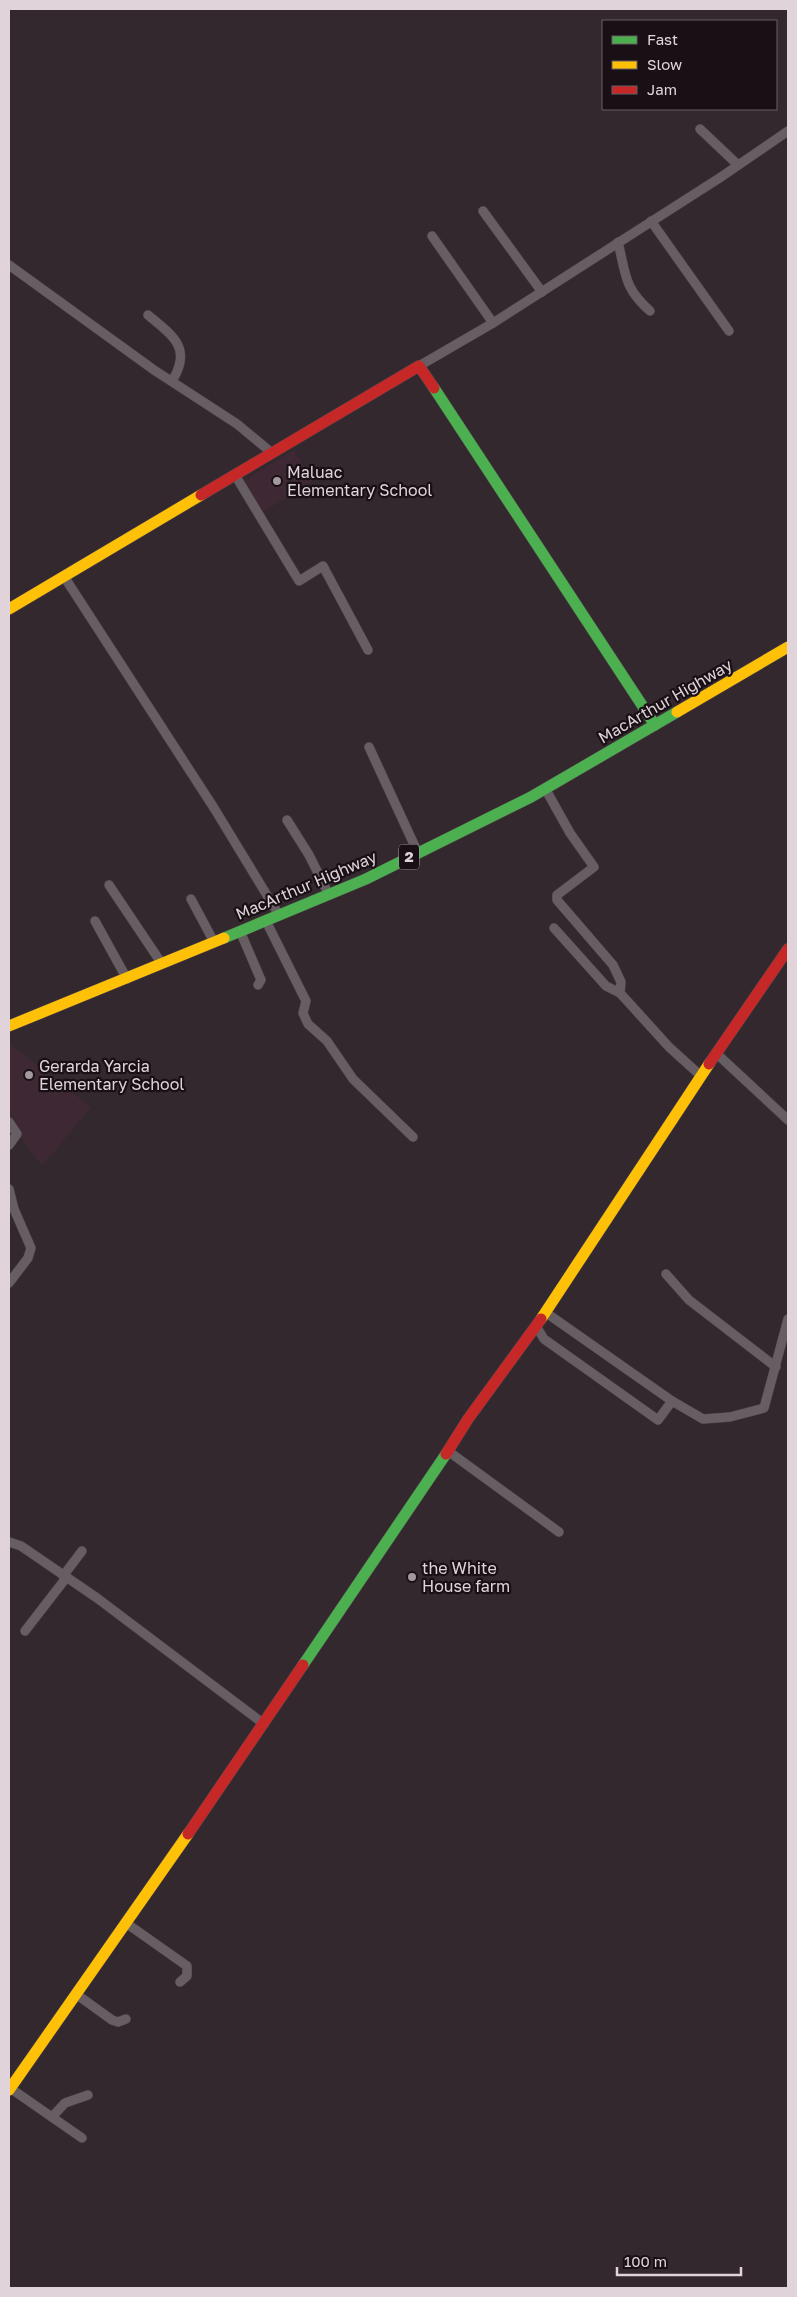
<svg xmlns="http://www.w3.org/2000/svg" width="797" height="2297" viewBox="0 0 797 2297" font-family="'Golos Text',sans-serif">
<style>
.built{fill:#3e2834}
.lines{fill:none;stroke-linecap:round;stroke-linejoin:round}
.street-casing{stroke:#4d4449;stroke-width:10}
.fast-casing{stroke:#4d4449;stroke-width:12}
.slow-casing{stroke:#4d4449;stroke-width:12}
.jam-casing{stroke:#4d4449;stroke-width:12}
.street{stroke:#665e63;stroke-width:9}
.fast{stroke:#4caf50;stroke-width:11}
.slow{stroke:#ffc107;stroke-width:11}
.jam{stroke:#c62828;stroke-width:11}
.poi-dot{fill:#a3989d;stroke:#181015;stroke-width:2}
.labels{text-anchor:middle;stroke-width:4.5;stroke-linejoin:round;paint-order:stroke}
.shield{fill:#181015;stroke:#a4999f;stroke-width:1}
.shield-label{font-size:15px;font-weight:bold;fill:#e0d4da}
.poi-label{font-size:16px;fill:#e0d4da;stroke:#181015;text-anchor:start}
.street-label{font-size:16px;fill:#e0d4da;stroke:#181015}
</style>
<rect width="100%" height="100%" fill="#32282d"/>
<g class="built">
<path d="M293 450 313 481 262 513 242 482Z"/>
<path d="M9 1043 91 1107 42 1166 9 1121Z"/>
</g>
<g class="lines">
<g class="street-casing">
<g id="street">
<path d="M700 129 738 165"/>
<path d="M483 211 542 292"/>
<path d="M651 221 729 331"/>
<path d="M432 236 493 323"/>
<path d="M618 242C626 275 624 288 650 311"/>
<path d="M9 265 154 370 237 424 272 453"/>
<path d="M148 315C172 335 193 348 172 381"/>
<path d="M419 366 493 323 721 177 788 131"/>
<path d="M235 475 299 581 323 566 368 650"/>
<path d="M65 578 214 808 279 915"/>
<path d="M369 747 418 853"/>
<path d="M546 790 570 833 594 867 557 895V900L613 965 621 982 620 993"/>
<path d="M287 820 309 855 328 893"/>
<path d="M109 885 162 964"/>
<path d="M191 899 214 942"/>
<path d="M95 921 127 979"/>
<path d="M266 921 306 1001 303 1013 308 1024 327 1041 353 1079 413 1137"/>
<path d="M554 928 606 986 620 993 669 1047 701 1076"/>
<path d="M240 931 261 980 258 985"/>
<path d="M717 1054 788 1120"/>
<path d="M9 1122 17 1134 9 1145"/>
<path d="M9 1189 14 1209 31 1248 28 1258 9 1283"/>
<path d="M666 1274 689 1300 776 1367"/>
<path d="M545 1312 672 1401 703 1419 730 1417 764 1408 788 1319"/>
<path d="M536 1326 544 1339 658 1420 672 1401"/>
<path d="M448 1451 559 1532"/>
<path d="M9 1542 21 1546 97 1598 264 1724"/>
<path d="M63 1576 82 1551"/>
<path d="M25 1631 66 1578"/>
<path d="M126 1923 187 1966V1976L180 1982"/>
<path d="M76 1994 112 2020 118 2022 126 2019"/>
<path d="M10 2088 82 2138"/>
<path d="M52 2117 65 2103 88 2095"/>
</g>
</g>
<g class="fast-casing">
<g id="fast">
<path d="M434 388 655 725"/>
<path d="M224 938 366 879 531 797 677 712"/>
<path d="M303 1665 446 1454"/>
</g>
</g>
<g class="slow-casing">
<g id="slow">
<path d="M9 609 201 495"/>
<path d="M677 712 788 647"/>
<path d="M9 1026 224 938"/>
<path d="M541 1319 709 1064"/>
<path d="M9 2090 188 1834"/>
</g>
</g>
<g class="jam-casing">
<g id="jam">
<path d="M201 495 419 366 434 388"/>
<path d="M709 1064 788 949"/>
<path d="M446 1454 468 1419 541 1319"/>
<path d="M188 1834 303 1665"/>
</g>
</g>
<use href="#street" class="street"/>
<use href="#fast" class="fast"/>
<use href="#slow" class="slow"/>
<use href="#jam" class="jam"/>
</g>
<g class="poi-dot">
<circle cx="277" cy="481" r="5"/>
<circle cx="29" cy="1075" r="5"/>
<circle cx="412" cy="1577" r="5"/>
</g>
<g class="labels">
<rect class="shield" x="399" y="844.5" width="20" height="25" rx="4"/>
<g class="shield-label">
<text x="409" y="862">2</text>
</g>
<g class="poi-label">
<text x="287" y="478">Maluac<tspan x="287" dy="18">Elementary School</tspan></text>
<text x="39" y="1072">Gerarda Yarcia<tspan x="39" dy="18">Elementary School</tspan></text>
<text x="422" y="1574">the White<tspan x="422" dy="18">House farm</tspan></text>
</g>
<g class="street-label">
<text transform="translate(665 701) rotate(-30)" y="6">MacArthur Highway</text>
<text transform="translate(306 885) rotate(-23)" y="6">MacArthur Highway</text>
</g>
</g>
<rect width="797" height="2297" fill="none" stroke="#e0d4da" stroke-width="20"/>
<rect x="602" y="20" width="175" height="90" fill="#181015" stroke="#685e64"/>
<rect x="612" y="36" width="25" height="8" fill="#4caf50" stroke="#685e64"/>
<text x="647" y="45" font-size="15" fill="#e0d4da">Fast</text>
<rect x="612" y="61" width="25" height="8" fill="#ffc107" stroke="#685e64"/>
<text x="647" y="70" font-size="15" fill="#e0d4da">Slow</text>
<rect x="612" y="86" width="25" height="8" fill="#c62828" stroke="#685e64"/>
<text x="647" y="95" font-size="15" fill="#e0d4da">Jam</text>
<path d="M617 2267v8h124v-8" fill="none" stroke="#e0d4da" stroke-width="2.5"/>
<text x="624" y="2267" font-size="15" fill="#e0d4da" stroke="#181015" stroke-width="4" paint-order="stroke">100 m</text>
</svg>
